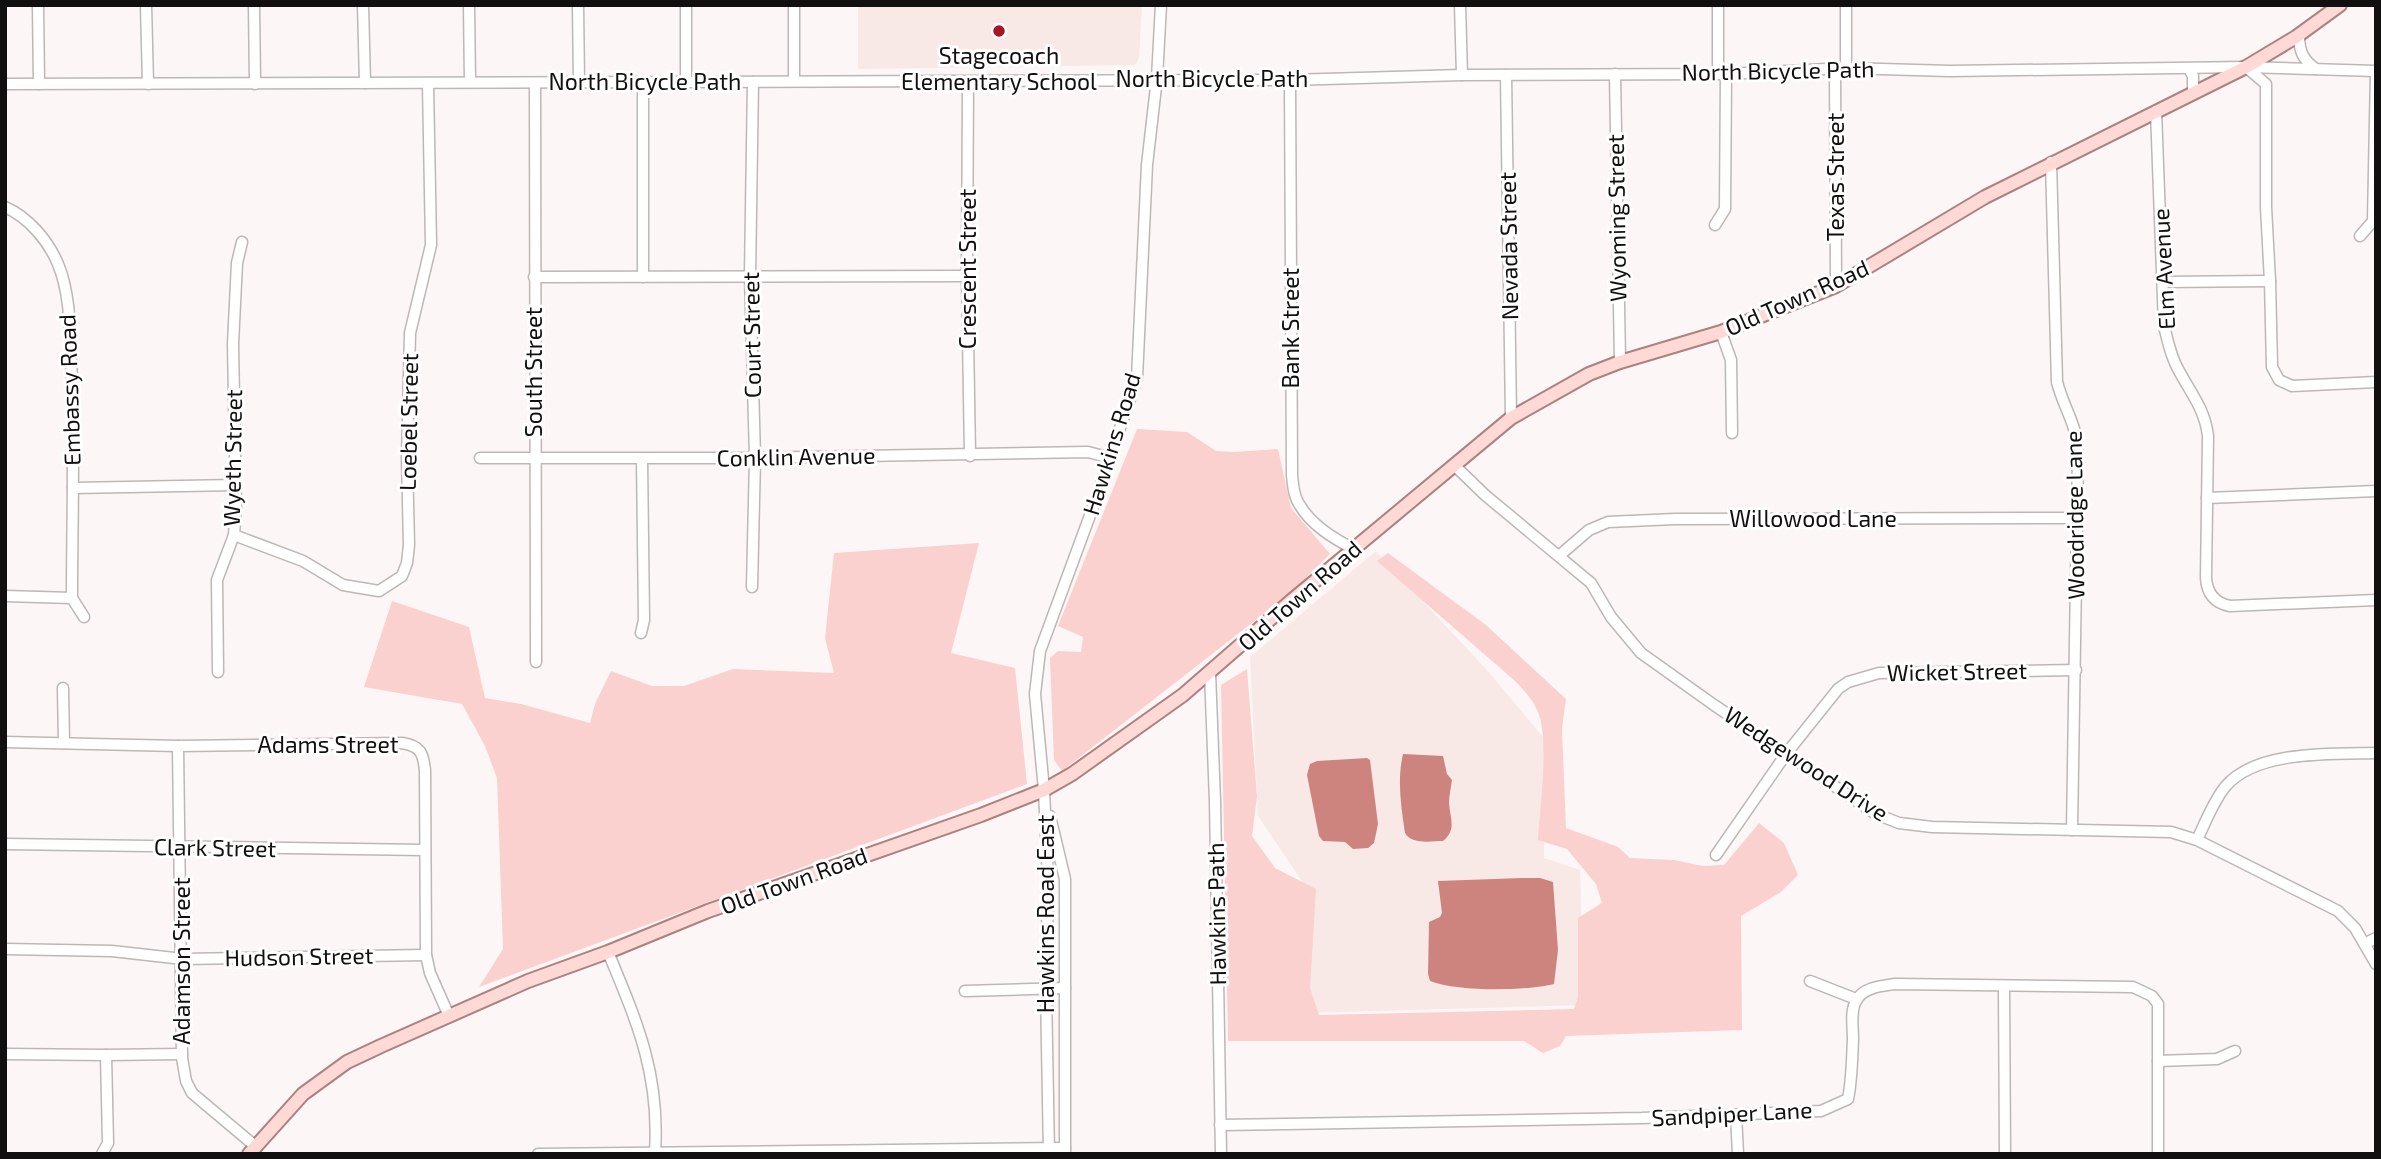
<svg xmlns="http://www.w3.org/2000/svg" width="2381" height="1159" viewBox="0 0 2381 1159" font-family="'Exo 2',sans-serif">
<style>
.built{fill:#f8e9e7}
.green{fill:#fad1ce}
.water{fill:#cd847f}
.lines{fill:none;stroke-linecap:round;stroke-linejoin:round}
.minor-casing{stroke:#bdb7b6;stroke-width:13}
.major-casing{stroke:#ab827f;stroke-width:16}
.minor{stroke:#fff;stroke-width:10}
.major{stroke:#fed9d6;stroke-width:12}
.poi-dot{fill:#aa1525;stroke:#fff;stroke-width:2.5}
.labels{text-anchor:middle;stroke-width:6;stroke-linejoin:round;paint-order:stroke}
.poi-label{font-size:23px;fill:#110f0f;stroke:#fff}
.street-label{font-size:23px;fill:#110f0f;stroke:#fff}
</style>
<rect width="100%" height="100%" fill="#fdf6f6"/>
<g class="built">
<path d="M858 5H1142L1139 57 1136 64 1132 65 858 69Z"/>
<path d="M1376 551 1486 669 1544 738V858L1580 870 1584 1005 1305 1013 1312 896 1258 816 1250 657Z"/>
</g>
<g class="green">
<path d="M1137 429 1187 432 1216 451 1233 452 1278 449 1291 508 1330 554 1293 591 1062 771 1054 760 1050 658 1058 651 1081 652 1083 637 1058 626Z"/>
<path d="M979 543 951 653 1015 668 1027 784 479 987 503 949 497 778 485 746 462 704 364 687 392 601 469 627 485 698 521 704 590 723 595 704 611 671 652 686H684L733 669 834 673 825 638 834 553Z"/>
<path d="M1388 553 1486 625 1566 699 1562 729 1566 828 1618 847 1630 858 1674 860 1703 866 1724 865 1759 823 1784 843 1798 875 1781 892 1741 916 1742 1030 1566 1036 1560 1046 1543 1053 1524 1041H1228L1221 685 1247 669 1257 797 1252 836 1275 868 1316 889 1310 988 1319 1015 1574 1009 1578 997V918L1602 903 1596 884 1567 849 1538 840C1540 808 1550 736 1537 710 1532 698 1523 689 1514 680L1377 561Z"/>
</g>
<g class="water">
<path d="M1403 754 1443 756 1447 774 1452 780C1451 787 1449 796 1449 803 1450 818 1457 830 1443 841 1431 841 1412 845 1405 833 1401 806 1397 780 1403 754Z"/>
<path d="M1367 758 1370 760 1378 824 1374 843 1368 848 1353 849 1345 842 1323 841 1319 836 1307 775 1310 764 1317 761Z"/>
<path d="M1522 878H1540L1553 882 1558 950 1554 984C1526 991 1458 992 1430 981L1428 974 1429 922 1440 917 1442 913 1438 881Z"/>
</g>
<g class="lines">
<g class="minor-casing">
<g id="minor">
<path d="M38 5 39 84"/>
<path d="M146 5 148 84"/>
<path d="M254 5 255 84"/>
<path d="M363 5 365 83"/>
<path d="M469 5 470 82"/>
<path d="M578 5 579 83"/>
<path d="M686 5V81"/>
<path d="M1460 5 1462 75"/>
<path d="M1718 5V73"/>
<path d="M1846 5V68"/>
<path d="M2299 35C2299 51 2303 60 2316 69"/>
<path d="M2246 67 2266 84V207L2270 281 2272 367 2279 380 2292 386 2376 382"/>
<path d="M1835 69 1836 286"/>
<path d="M2189 69 2193 76V93"/>
<path d="M1615 74 1620 362"/>
<path d="M1506 75 1511 418"/>
<path d="M1290 80 1292 475C1293 486 1294 498 1301 507 1312 525 1336 540 1354 549"/>
<path d="M794 81V5"/>
<path d="M643 82V277"/>
<path d="M968 82 967 276 970 456"/>
<path d="M535 83 536 662"/>
<path d="M5 84 1290 80 1462 75 1726 74 1846 68 1950 71 2246 67 2376 71"/>
<path d="M2156 111 2164 326C2168 341 2170 355 2178 369 2190 392 2205 409 2208 436L2206 578C2207 593 2214 603 2230 606L2376 600"/>
<path d="M2051 162 2057 382C2064 409 2077 424 2078 453L2072 830"/>
<path d="M5 207C28 217 48 240 58 264 70 293 70 328 71 358 75 438 72 518 72 598"/>
<path d="M1715 225 1725 209 1726 74"/>
<path d="M2360 236 2373 221 2376 71"/>
<path d="M534 277 967 276"/>
<path d="M2163 282 2270 281"/>
<path d="M1721 332 1731 360 1732 433"/>
<path d="M480 458H755L1088 452 1111 458"/>
<path d="M1455 466 1485 495 1591 583 1611 617 1641 653 1714 705 1876 814 1899 823 1932 827 2171 832 2197 840 2338 911 2355 928 2376 964"/>
<path d="M73 488 236 485"/>
<path d="M2207 498 2376 491"/>
<path d="M234 535 303 561 343 585 379 591 402 576 407 563 409 545 407 458 410 333 431 245 428 84"/>
<path d="M1560 555 1589 530 1608 522 1675 519 2079 518"/>
<path d="M752 587 755 458 750 275 753 82"/>
<path d="M5 596 72 598 84 617"/>
<path d="M641 633 644 620 642 459"/>
<path d="M218 672 217 580 234 535 236 507 233 344 237 263 242 242"/>
<path d="M1210 673 1215 801 1221 1154"/>
<path d="M63 688 64 743"/>
<path d="M5 742 178 746 402 743C420 746 423 752 425 770L426 955 430 973 449 1016"/>
<path d="M178 746 182 1058 186 1081 192 1093 255 1146"/>
<path d="M1050 816 1065 879V1153"/>
<path d="M2197 840C2206 821 2213 802 2225 787 2255 750 2332 754 2376 753"/>
<path d="M5 844 424 850"/>
<path d="M1716 855 1786 754 1838 689 1848 682 1879 673 2076 670"/>
<path d="M2366 943 2376 938"/>
<path d="M5 949 112 951 183 959 426 955"/>
<path d="M608 952C637 1022 660 1074 655 1152"/>
<path d="M1810 981 1856 999"/>
<path d="M2004 987 2005 1154"/>
<path d="M965 991 1065 988"/>
<path d="M5 1054 106 1055 182 1054"/>
<path d="M2158 1061 2217 1059 2235 1051"/>
<path d="M1736 1115 1738 1154"/>
<path d="M1220 1125 1642 1118 1797 1112 1821 1111 1848 1099C1852 1079 1852 1059 1853 1039 1853 1027 1850 1011 1856 1001 1863 987 1882 986 1895 984L2133 987 2152 996 2158 1004V1154"/>
<path d="M102 1154 108 1143 106 1055"/>
<path d="M538 1154 1065 1148"/>
<path d="M1049 1154 1046 990 1048 880 1044 790 1035 694 1040 651 1096 499 1137 378 1147 165 1157 78 1161 5"/>
</g>
</g>
<g class="major-casing">
<path id="major" d="M249 1154 303 1094 347 1062 381 1046 528 981 608 952 708 911 981 815 1044 790 1072 774 1183 695 1291 601 1511 418 1589 374 1620 362 1721 332 1836 286 1985 197 2246 67 2296 37 2340 5"/>
</g>
<use href="#minor" class="minor"/>
<use href="#major" class="major"/>
</g>
<circle class="poi-dot" cx="999" cy="31" r="7"/>
<g class="labels">
<g class="poi-label">
<text x="999" y="64">Stagecoach<tspan x="999" dy="26">Elementary School</tspan></text>
</g>
<g class="street-label">
<text transform="translate(1778 71) rotate(-1)" y="8">North Bicycle Path</text>
<text x="1212" y="87">North Bicycle Path</text>
<text x="645" y="90">North Bicycle Path</text>
<text transform="translate(1836 177) rotate(-90)" y="8">Texas Street</text>
<text transform="translate(1617 218) rotate(-91)" y="8">Wyoming Street</text>
<text transform="translate(1509 246) rotate(-91)" y="8">Nevada Street</text>
<text transform="translate(968 269) rotate(-90)" y="8">Crescent Street</text>
<text transform="translate(2164 269) rotate(-93)" y="8">Elm Avenue</text>
<text transform="translate(1797 298) rotate(-24)" y="8">Old Town Road</text>
<text transform="translate(1291 328) rotate(-90)" y="8">Bank Street</text>
<text transform="translate(752 335) rotate(-91)" y="8">Court Street</text>
<text transform="translate(534 372) rotate(-90)" y="8">South Street</text>
<text transform="translate(70 390) rotate(-92)" y="8">Embassy Road</text>
<text transform="translate(409 422) rotate(-89)" y="8">Loebel Street</text>
<text transform="translate(1112 444) rotate(-73)" y="8">Hawkins Road</text>
<text transform="translate(796 457) rotate(-1)" y="8">Conklin Avenue</text>
<text transform="translate(233 458) rotate(-89)" y="8">Wyeth Street</text>
<text transform="translate(2075 515) rotate(-91)" y="8">Woodridge Lane</text>
<text x="1813" y="527">Willowood Lane</text>
<text transform="translate(1300 596) rotate(-41)" y="8">Old Town Road</text>
<text transform="translate(1957 672) rotate(-1)" y="8">Wicket Street</text>
<text x="328" y="753">Adams Street</text>
<text transform="translate(1806 764) rotate(33)" y="8">Wedgewood Drive</text>
<text transform="translate(215 848) rotate(1)" y="8">Clark Street</text>
<text transform="translate(794 881) rotate(-20)" y="8">Old Town Road</text>
<text transform="translate(1046 914) rotate(-90)" y="8">Hawkins Road East</text>
<text transform="translate(1217 914) rotate(-91)" y="8">Hawkins Path</text>
<text transform="translate(299 957) rotate(-1)" y="8">Hudson Street</text>
<text transform="translate(182 961) rotate(-90)" y="8">Adamson Street</text>
<text transform="translate(1732 1114) rotate(-3)" y="8">Sandpiper Lane</text>
</g>
</g>
<rect width="2381" height="1159" fill="none" stroke="#110f0f" stroke-width="14"/>
</svg>
